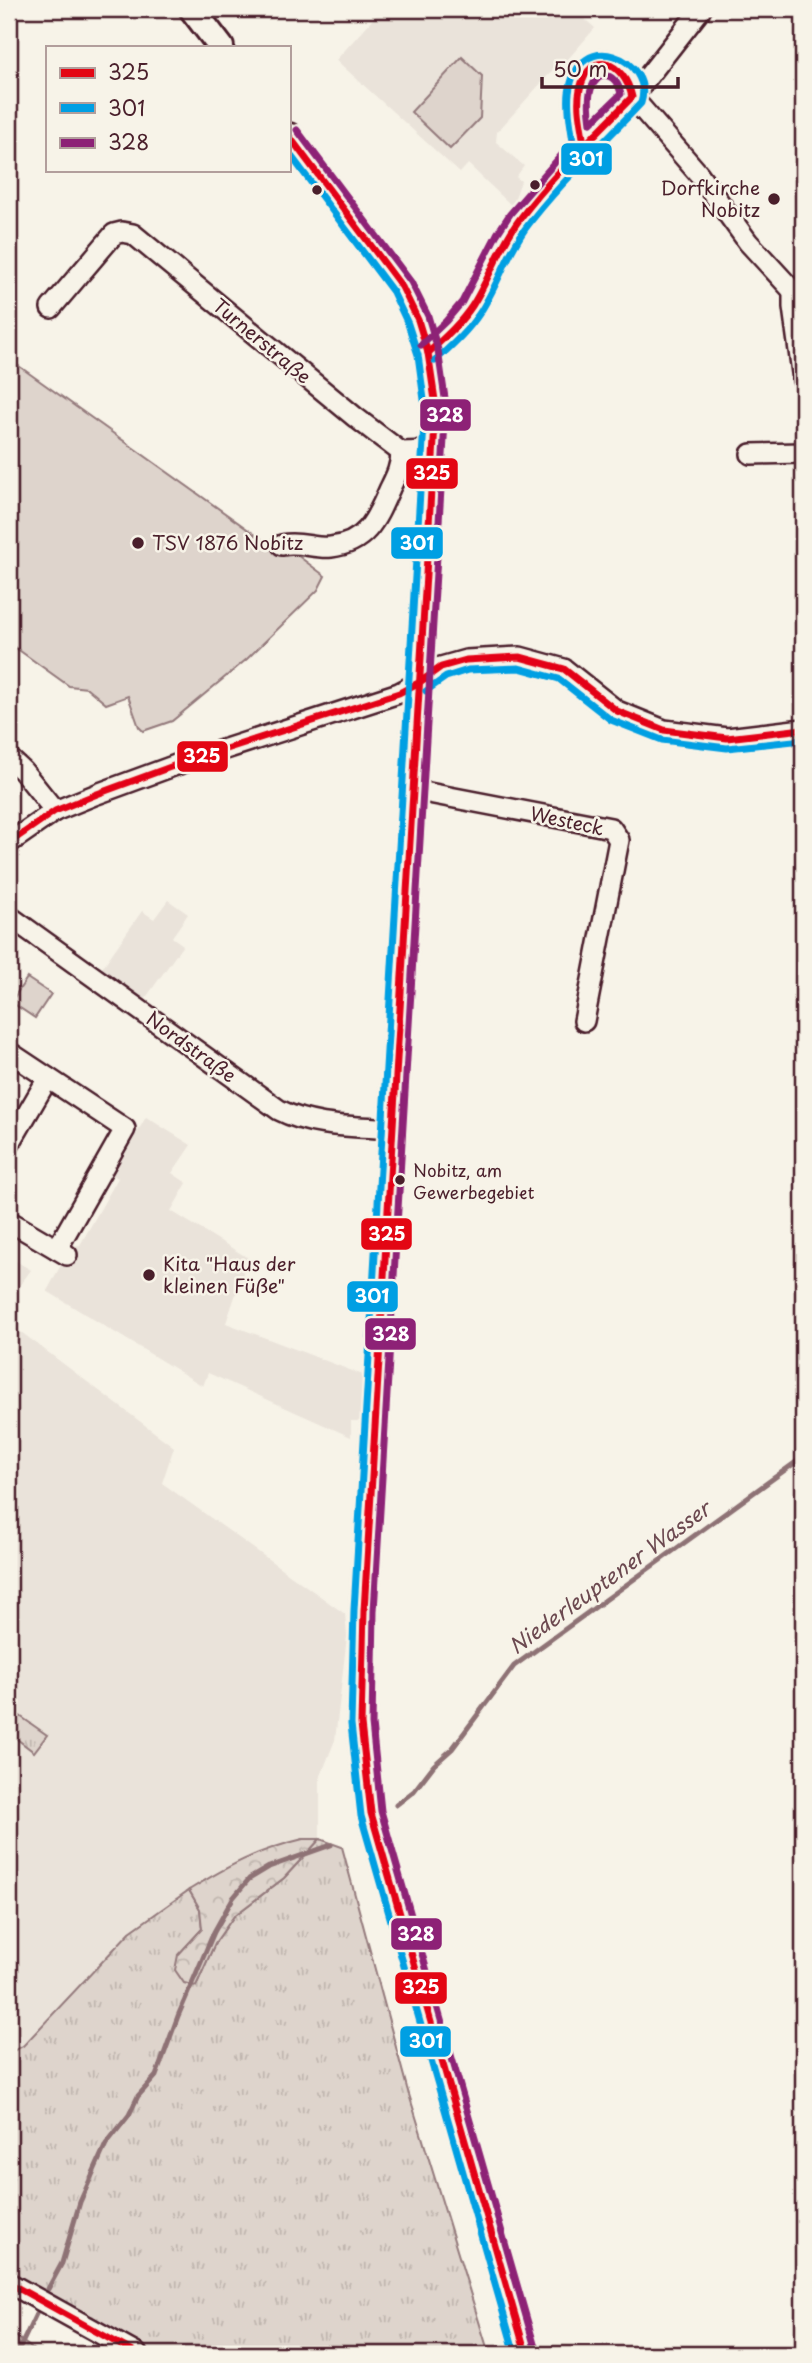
<svg xmlns="http://www.w3.org/2000/svg" width="812" height="2363" viewBox="0 0 812 2363" font-family="'Playpen Sans',sans-serif">
<style>
.built{fill:#eae3da}
.grass{fill:url(#grass-tufts);stroke:#947a7c;stroke-width:2}
.forest{fill:url(#forest-crowns);stroke:#947a7c;stroke-width:2}
.wetland{fill:url(#wetland-marsh);stroke:#947a7c;stroke-width:2}
.green{fill:#ded4cc;stroke:#947a7c;stroke-width:2}
.lines{fill:none;stroke-linecap:round;stroke-linejoin:round}
.stream{stroke:#8e7275;stroke-width:5}
.minor-casing{stroke:#4a1f2b;stroke-width:24}
.major-casing{stroke:#4a1f2b;stroke-width:30}
.minor{stroke:#f7f3e8;stroke-width:19}
.major{stroke:#f7f3e8;stroke-width:24}
.bus-1-casing{stroke:#f7f3e8;stroke-width:12}
.bus-2-casing{stroke:#f7f3e8;stroke-width:12}
.bus-3-casing{stroke:#f7f3e8;stroke-width:12}
.bus-1{stroke:#e30613;stroke-width:7}
.bus-2{stroke:#009fe3;stroke-width:7}
.bus-3{stroke:#8d2176;stroke-width:7}
.bus-dot{fill:#4a1f2b;stroke:#f7f3e8;stroke-width:2.5}
.labels{text-anchor:middle;stroke-width:5;stroke-linejoin:round;paint-order:stroke}
.bus-label{font-size:17px;fill:#4a1f2b;stroke:#f7f3e8;text-anchor:start}
.poi-label{font-size:19px;fill:#4a1f2b;stroke:#f7f3e8;text-anchor:start}
.street-label{font-size:19px;fill:#4a1f2b;stroke:#f7f3e8}
.water-label{font-size:21px;font-style:italic;fill:#6c4950;stroke:#f7f3e8}
.line-badge{stroke:#f7f3e8;stroke-width:2.5}
.badge-label{font-size:19px;text-anchor:middle;font-weight:bold;fill:#fff}
</style>
<defs>
<pattern id="grass-tufts" width="24" height="20" patternUnits="userSpaceOnUse" patternTransform="scale(1.75)"><rect width="24" height="20" fill="#ded4cc"/><path d="M3 7l-1-3M5 7V3M7 7l1-3M15 17l-1-3M17 17v-4M19 17l1-3" fill="none" stroke="#c0b6af"/></pattern>
<pattern id="forest-crowns" width="20" height="18" patternUnits="userSpaceOnUse" patternTransform="scale(1.75)"><rect width="20" height="18" fill="#ded4cc"/><path d="M2 6a3 3 0 1 1 6 0M12 15a3 3 0 1 1 6 0" fill="none" stroke="#c0b6af"/></pattern>
<pattern id="wetland-marsh" width="20" height="14" patternUnits="userSpaceOnUse" patternTransform="scale(1.75)"><rect width="20" height="14" fill="#ded4cc"/><path d="M1 5h8M5 5V1M11 12h8M15 12V8" fill="none" stroke="#c0b6af"/></pattern>
</defs>
<rect width="100%" height="100%" fill="#f7f3e8"/>
<filter id="ink" filterUnits="userSpaceOnUse"><feTurbulence type="fractalNoise" baseFrequency=".0143" numOctaves="2"/><feDisplacementMap in="SourceGraphic" scale="14" xChannelSelector="R" yChannelSelector="G"/><feConvolveMatrix kernelMatrix="1 2 1 2 8 2 1 2 1" color-interpolation-filters="sRGB"/></filter>
<g filter="url(#ink)">
<g class="built">
<path d="M382 9H573L595 28 562 66 559 63 497 132 496 142 524 166 516 177 521 181 512 206 468 164 460 173 336 60Z"/>
<path d="M168 900 188 914 172 937 183 945 138 1009 95 978 142 911 154 919Z"/>
<path d="M146 1117 191 1145 172 1173 187 1183 171 1211 248 1258 226 1323 363 1375 360 1421H351V1437L208 1373 203 1386 47 1291 71 1246 80 1245 118 1178 113 1175Z"/>
<path d="M9 1257 31 1270 9 1300Z"/>
<path d="M9 1323 174 1447 162 1483 345 1614 347 1636 335 1740 320 1778V1839H303L272 1847 249 1856 189 1890 22 2046 9 2053Z"/>
</g>
<g class="grass">
<path d="M10 1709 47 1735 34 1752 9 1733Z"/>
<path d="M320 1839 342 1847 407 2088 489 2354H151L9 2274V2053L23 2046 130 1932 189 1890 200 1909 202 1929 178 1955 196 1986 215 1943 234 1916 284 1878Z"/>
</g>
<path class="forest" d="M303 1839H320L284 1878 234 1916 215 1943 196 1986 184 1983 175 1970 178 1955 202 1929 200 1909 189 1890C228 1866 257 1850 303 1839Z"/>
<path class="wetland" d="M9 2331 39 2354H40H9Z"/>
<g class="green">
<path d="M462 57 482 76 480 118 450 149 411 112Z"/>
<path d="M9 359 271 546 277 540 325 576 318 590 247 659 172 721 143 731 139 727 128 696 106 704 87 688 69 686 9 643Z"/>
<path d="M27 978 51 994 35 1018 11 1002Z"/>
</g>
<g class="lines">
<g class="stream">
<path d="M396 1805 414 1791 434 1765 452 1749 514 1666 803 1457"/>
<path d="M48 2289 62 2263 80 2202 106 2144 129 2115 138 2096 156 2076 178 2016 214 1932 233 1898 249 1879 269 1867 331 1845"/>
<path d="M17 2354 36 2314"/>
</g>
<g class="minor-casing">
<g id="minor">
<path d="M632 97 698 173 748 242 793 291"/>
<path d="M584 145C582 127 575 103 581 85 591 51 629 60 632 97"/>
<path d="M793 291V307L803 380"/>
<path d="M51 308 114 234 122 232 133 234 355 417 401 452 433 451"/>
<path d="M428 353 461 321 474 302 507 237 519 220 558 174 632 97 701 9"/>
<path d="M751 454 803 453"/>
<path d="M282 545C299 541 315 549 331 547 368 543 377 517 390 488 396 476 401 466 401 452"/>
<path d="M9 758 23 771 55 811"/>
<path d="M413 790 611 828 619 840 584 1021"/>
<path d="M9 843 55 811 97 794 176 765 399 693 420 682 441 667 466 660 520 657 564 669 617 711 664 730 727 738 803 729"/>
<path d="M9 916 279 1110C314 1128 355 1126 393 1129"/>
<path d="M9 1052 125 1129 57 1249"/>
<path d="M9 1145 48 1078"/>
<path d="M9 1221 67 1255"/>
<path d="M9 2283 137 2354"/>
</g>
</g>
<g class="major-casing">
<g id="major">
<path d="M192 9 221 47"/>
<path d="M289 136 402 287 418 320 428 353 436 407 364 1611 361 1724 371 1813 526 2354"/>
</g>
</g>
<use href="#minor" class="minor"/>
<use href="#major" class="major"/>
<g class="bus-1-casing">
<g id="bus-1">
<path d="M289 136 402 287 418 320 428 353 436 407 364 1611 361 1724 371 1813 526 2354"/>
<path d="M428 353C444 338 460 324 472 306 490 278 499 247 519 220 552 176 593 137 632 97 624 61 590 48 580 89 576 107 582 127 584 145"/>
<path d="M9 843 55 811 97 794 176 765 399 693 420 682 441 667 466 660 520 657 564 669 617 711 664 730 727 738 803 729"/>
<path d="M9 2283 137 2354"/>
</g>
</g>
<g class="bus-2-casing">
<g id="bus-2">
<path d="M289 153 393 292 408 324 418 355 425 407 354 1610 351 1724 361 1816 515 2354"/>
<path d="M435 361C451 346 467 332 479 314 497 287 506 256 525 229 559 183 602 145 641 103 655 59 578 25 569 93 567 109 571 126 573 142"/>
<path d="M426 691 446 677 468 670 519 668 559 679 611 720 662 740 727 748 803 740"/>
</g>
</g>
<g class="bus-3-casing">
<g id="bus-3">
<path d="M603 75C613 75 619 84 621 94L591 123C589 107 585 84 603 75Z"/>
<path d="M297 130 411 282 428 316 438 350 446 405 374 1611 372 1724 381 1811 536 2351"/>
<path d="M421 345 446 321 462 302 497 234 510 214 573 142"/>
</g>
</g>
<use href="#bus-1" class="bus-1"/>
<use href="#bus-2" class="bus-2"/>
<use href="#bus-3" class="bus-3"/>
</g>
</g>
<g class="bus-dot">
<circle cx="535" cy="185" r="6"/>
<circle cx="317" cy="190" r="6"/>
<circle cx="774" cy="199" r="7"/>
<circle cx="138" cy="543" r="7"/>
<circle cx="400" cy="1180" r="6"/>
<circle cx="149" cy="1275" r="7"/>
</g>
<g class="labels">
<g class="bus-label">
<text x="413" y="1177">Nobitz, am<tspan x="413" dy="22">Gewerbegebiet</tspan></text>
</g>
<g class="poi-label">
<text x="760" y="195" text-anchor="end">Dorfkirche<tspan x="760" dy="22">Nobitz</tspan></text>
<text x="152" y="550">TSV 1876 Nobitz</text>
<text x="163" y="1271">Kita "Haus der<tspan x="163" dy="22">kleinen Füße"</tspan></text>
</g>
<g class="street-label">
<text transform="translate(262 341) rotate(40)" y="7">Turnerstraße</text>
<text transform="translate(567 821) rotate(12)" y="7">Westeck</text>
<text transform="translate(191 1047) rotate(36)" y="7">Nordstraße</text>
</g>
<g class="water-label">
<text transform="translate(610 1578) rotate(-36)" y="7">Niederleuptener Wasser</text>
</g>
</g>
<g class="line-badge">
<rect x="560" y="142" width="53" height="34" rx="7" fill="#009fe3"/>
<rect x="419" y="398" width="53" height="34" rx="7" fill="#8d2176"/>
<rect x="405" y="457" width="54" height="33" rx="7" fill="#e30613"/>
<rect x="390" y="526" width="54" height="34" rx="7" fill="#009fe3"/>
<rect x="176" y="740" width="53" height="33" rx="7" fill="#e30613"/>
<rect x="360" y="1217" width="53" height="34" rx="7" fill="#e30613"/>
<rect x="346" y="1280" width="53" height="33" rx="7" fill="#009fe3"/>
<rect x="364" y="1317" width="53" height="34" rx="7" fill="#8d2176"/>
<rect x="390" y="1917" width="53" height="34" rx="7" fill="#8d2176"/>
<rect x="394" y="1971" width="54" height="34" rx="7" fill="#e30613"/>
<rect x="399" y="2025" width="53" height="33" rx="7" fill="#009fe3"/>
</g>
<g class="badge-label">
<text x="586" y="166">301</text>
<text x="445" y="422">328</text>
<text x="432" y="480">325</text>
<text x="417" y="550">301</text>
<text x="202" y="763">325</text>
<text x="387" y="1241">325</text>
<text x="372" y="1303">301</text>
<text x="391" y="1341">328</text>
<text x="416" y="1941">328</text>
<text x="421" y="1994">325</text>
<text x="426" y="2048">301</text>
</g>
<rect width="812" height="2363" fill="none" stroke="#f7f3e8" stroke-width="35"/>
<rect x="18" y="18" width="777" height="2328" fill="none" stroke="#4a1f2b" stroke-width="2.5" filter="url(#ink)"/>
<rect x="46" y="46" width="245" height="126" fill="#f7f3e8" stroke="#b29e9c" stroke-width="2"/>
<rect x="60" y="68" width="35" height="10" fill="#e30613" stroke="#b29e9c" stroke-width="2"/>
<text x="108" y="80" font-size="21" fill="#4a1f2b">325</text>
<rect x="60" y="103" width="35" height="10" fill="#009fe3" stroke="#b29e9c" stroke-width="2"/>
<text x="108" y="116" font-size="21" fill="#4a1f2b">301</text>
<rect x="60" y="138" width="35" height="10" fill="#8d2176" stroke="#b29e9c" stroke-width="2"/>
<text x="108" y="150" font-size="21" fill="#4a1f2b">328</text>
<path d="M542 77v10h136v-10" fill="none" stroke="#4a1f2b" stroke-width="3.5"/>
<text x="553" y="77" font-size="21" fill="#4a1f2b" stroke="#f7f3e8" stroke-width="5" paint-order="stroke">50 m</text>
</svg>
